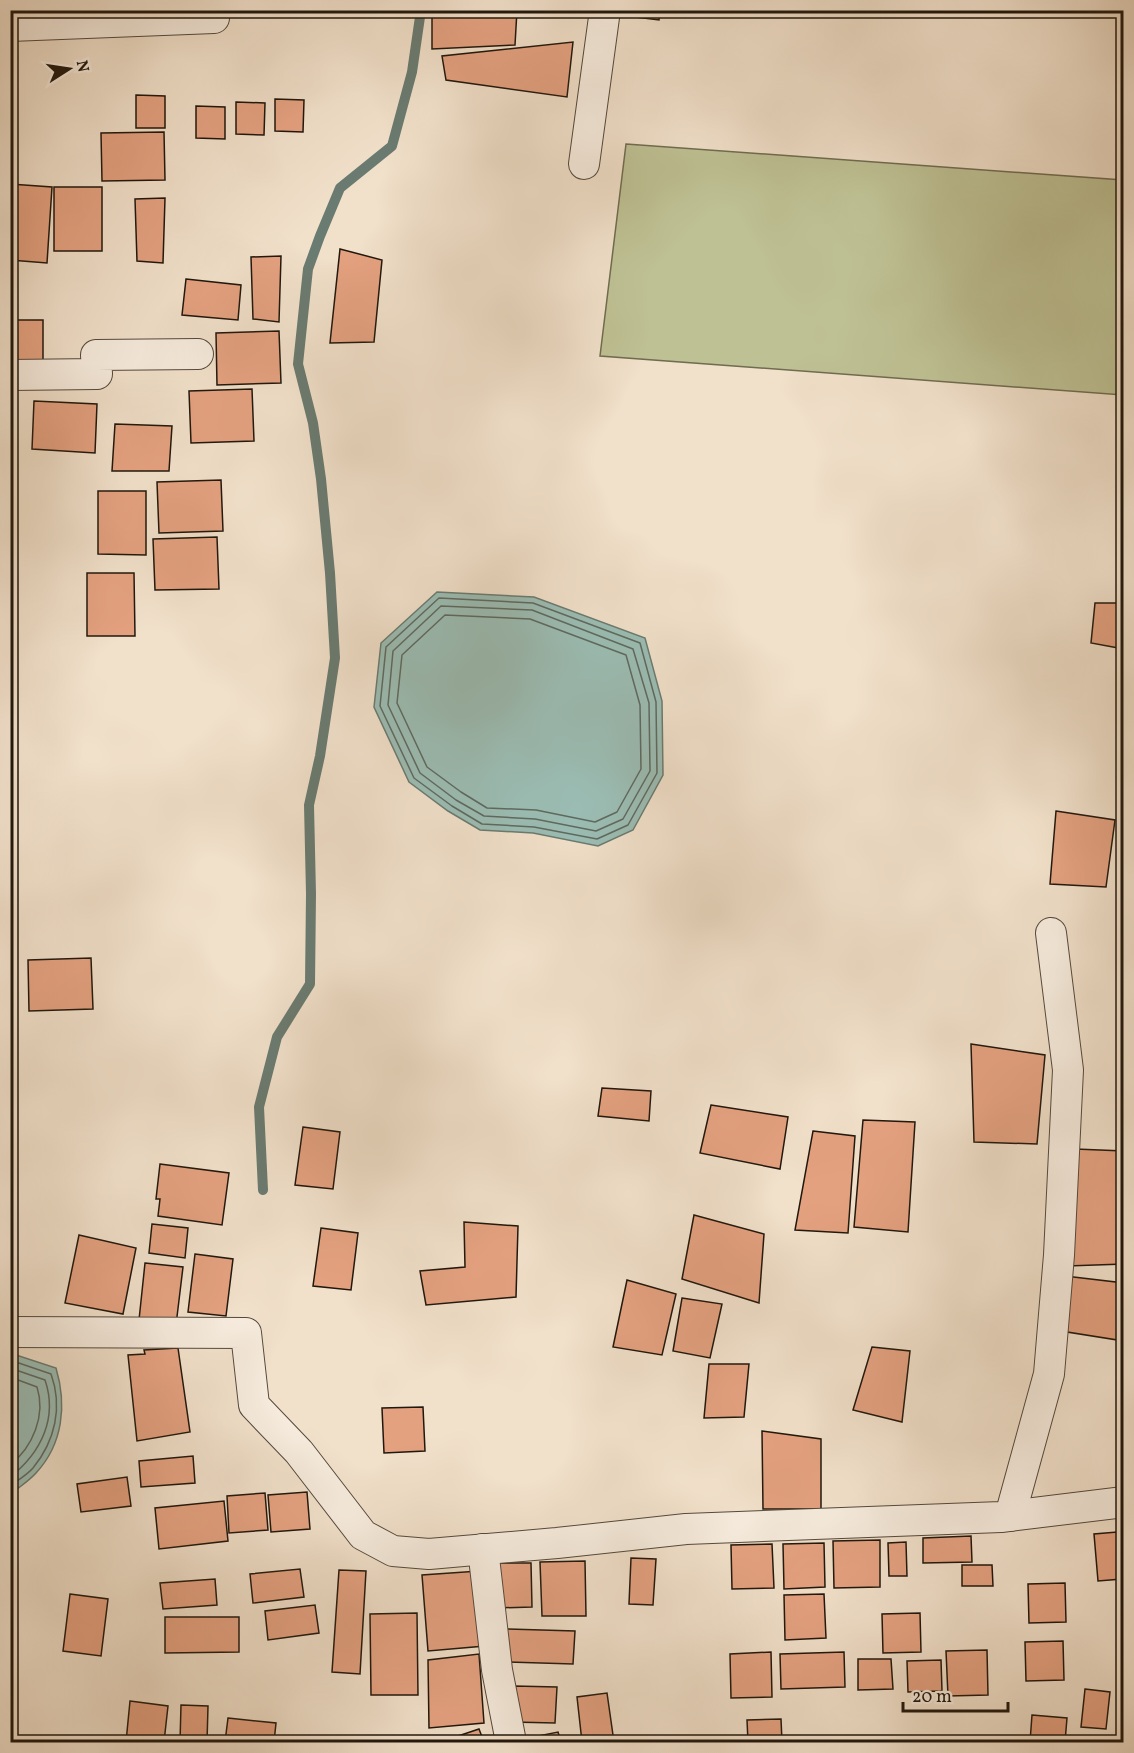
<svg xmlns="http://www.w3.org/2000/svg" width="1134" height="1753" viewBox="0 0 1134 1753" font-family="Vollkorn,serif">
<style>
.green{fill:#bec194;stroke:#6f6c50;stroke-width:1.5}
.water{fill:#9bbdb4;stroke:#6a7b71;stroke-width:1.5}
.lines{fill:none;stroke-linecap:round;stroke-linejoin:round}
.shore{stroke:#5e6a60;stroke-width:1.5}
.stream{stroke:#6a7b71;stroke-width:10}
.building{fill:#e4a180;stroke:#20170d;stroke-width:1.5}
.minor-casing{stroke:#54493c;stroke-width:32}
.minor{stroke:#f6ebdd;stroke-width:30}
</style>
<rect width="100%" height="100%" fill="#f1e0ca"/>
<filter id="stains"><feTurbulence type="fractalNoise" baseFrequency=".00333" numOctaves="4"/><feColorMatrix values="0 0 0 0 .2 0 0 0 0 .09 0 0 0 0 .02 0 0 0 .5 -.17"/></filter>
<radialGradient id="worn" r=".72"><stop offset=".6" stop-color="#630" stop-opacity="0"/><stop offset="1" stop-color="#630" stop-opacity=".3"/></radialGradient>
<path class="green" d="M626 144 1123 180V395L600 356Z"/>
<g class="water">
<path d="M437 592 534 597 645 638 662 701 663 775 633 830 598 846 533 833 480 830 448 811 409 782 374 707 381 643Z"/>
<path d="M13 1354 56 1368C67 1405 63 1444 36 1473 29 1481 19 1487 11 1494L10 1355Z"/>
</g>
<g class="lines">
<g class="shore">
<path d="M439 598 533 603 640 643 656 702 657 773 628 825 597 839 534 827 482 824 452 806 414 778 380 706 386 647Z"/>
<path d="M441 606 532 610 633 649 649 703 650 771 623 819 596 831 535 819 484 816 456 800 420 773 388 705 393 651Z"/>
<path d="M445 615 530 619 626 655 640 705 641 769 617 812 595 822 536 810 487 808 461 792 427 767 397 703 402 655Z"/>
<path d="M10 1360 51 1374C63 1407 55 1441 33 1468 27 1475 18 1480 10 1486"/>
<path d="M10 1368 45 1380C58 1418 41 1453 10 1477"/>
<path d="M10 1377 37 1387C46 1415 33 1447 10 1465"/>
</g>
<path class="stream" d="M263 1190 259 1107 277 1037 310 984 311 894 309 805 320 756 335 658 330 573 321 479 313 423 298 364 308 269 320 236 340 188 392 146 412 72 421 10"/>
</g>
<g class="building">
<path d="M432 10H517L515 45 432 49Z"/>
<path d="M611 10H660L659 20 611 14Z"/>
<path d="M573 42 567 97 446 80 442 56Z"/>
<path d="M136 95 165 96V128H136Z"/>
<path d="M275 99 304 100 303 132 275 131Z"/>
<path d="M236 102 265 103 264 135 236 134Z"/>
<path d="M196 106 225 107V139L196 138Z"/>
<path d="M164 132 165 180 102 181 101 133Z"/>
<path d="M10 184 52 187 47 263 10 260Z"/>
<rect x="54" y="187" width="48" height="64"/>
<path d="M165 198 163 263 137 261 135 199Z"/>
<path d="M340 249 382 260 374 342 330 343Z"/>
<path d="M281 256 279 322 253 319 251 257Z"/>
<path d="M186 279 241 285 238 320 182 315Z"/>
<rect x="10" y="320" width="33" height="48"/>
<path d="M279 331 281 383 217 385 216 333Z"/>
<path d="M252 389 254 441 191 443 189 391Z"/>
<path d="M34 401 97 404 95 453 32 449Z"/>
<path d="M115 424 172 426 169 471H112Z"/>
<path d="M221 480 223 531 159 533 157 482Z"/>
<path d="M98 491H146V555L98 554Z"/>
<path d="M217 537 219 589 155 590 153 539Z"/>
<path d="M87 573H134L135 636H87Z"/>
<path d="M1095 603H1124V649L1091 643Z"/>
<path d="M1056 811 1115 820 1106 887 1050 884Z"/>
<path d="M91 958 93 1009 29 1011 28 960Z"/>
<path d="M971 1044 1045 1055 1037 1144 974 1142Z"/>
<path d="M602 1088 651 1091 649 1121 598 1116Z"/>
<path d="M711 1105 788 1117 780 1169 700 1153Z"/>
<path d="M863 1120 915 1122 908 1232 854 1227Z"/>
<path d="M303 1127 340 1132 333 1189 295 1185Z"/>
<path d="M813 1131 855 1136 848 1233 795 1230Z"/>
<path d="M1075 1149 1124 1151V1264L1067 1266Z"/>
<path d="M160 1164 229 1173 222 1225 158 1216 160 1199H156Z"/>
<path d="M694 1215 764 1234 759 1303 682 1279Z"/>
<path d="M464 1222 518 1226 516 1297 426 1305 420 1271 465 1267Z"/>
<path d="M152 1224 188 1228 185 1258 149 1253Z"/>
<path d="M321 1228 358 1233 351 1290 313 1286Z"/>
<path d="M79 1235 136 1248 123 1314 65 1303Z"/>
<path d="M195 1254 233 1259 226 1316 188 1312Z"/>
<path d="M145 1263 183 1267 176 1325 139 1320Z"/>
<path d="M1065 1276 1124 1283V1341L1061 1331Z"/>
<path d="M627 1280 676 1294 662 1355 613 1347Z"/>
<path d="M682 1298 722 1304 710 1358 673 1351Z"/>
<path d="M872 1347 910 1351 902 1422 853 1410Z"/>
<path d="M178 1348 190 1432 137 1441 128 1355 145 1354 144 1350Z"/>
<path d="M709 1364H749L744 1417 704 1418Z"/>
<path d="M423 1407 425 1451 384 1453 382 1408Z"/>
<path d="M762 1431 821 1439V1509H763Z"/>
<path d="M193 1456 195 1483 141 1487 139 1461Z"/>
<path d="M127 1477 131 1506 81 1512 77 1484Z"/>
<path d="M307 1492 310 1529 271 1532 268 1495Z"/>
<path d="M265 1493 268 1530 229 1533 227 1496Z"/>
<path d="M224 1501 228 1541 159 1549 155 1508Z"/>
<path d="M1117 1532 1122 1579 1098 1581 1094 1534Z"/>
<path d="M971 1536 972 1562 923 1563V1538Z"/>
<path d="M880 1540V1587L834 1588 833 1541Z"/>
<path d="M906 1542 907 1576H889L888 1543Z"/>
<path d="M824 1543 825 1587 784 1589 783 1544Z"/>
<path d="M772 1544 774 1588 732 1589 731 1545Z"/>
<path d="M631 1558 656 1559 653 1605 629 1604Z"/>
<path d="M585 1561 586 1616H542L540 1562Z"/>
<path d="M495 1563H531L532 1607 496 1608Z"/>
<path d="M962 1565H992L993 1586H962Z"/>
<path d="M300 1569 304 1597 253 1603 250 1574Z"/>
<path d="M339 1570 366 1571 360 1674 332 1672Z"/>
<path d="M479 1571 485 1646 428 1651 422 1575Z"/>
<path d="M215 1579 217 1605 163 1609 160 1583Z"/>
<path d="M1065 1583 1066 1622 1029 1623 1028 1584Z"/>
<path d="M70 1594 108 1599 101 1656 63 1651Z"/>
<path d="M824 1594 826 1638 785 1640 784 1595Z"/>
<path d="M315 1605 319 1633 268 1640 265 1611Z"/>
<path d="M417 1613 418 1695H371L370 1614Z"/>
<path d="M920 1613 921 1652 883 1653 882 1614Z"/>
<path d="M165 1617H239V1652L165 1653Z"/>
<path d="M506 1629 575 1631 573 1664 505 1662Z"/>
<path d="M1063 1641 1064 1680 1026 1681 1025 1642Z"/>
<path d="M987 1650 988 1695 948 1696 946 1651Z"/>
<path d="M771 1652 772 1697 731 1698 730 1654Z"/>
<path d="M844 1652 845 1687 781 1689 780 1654Z"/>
<path d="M479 1654 484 1723 429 1728 428 1660Z"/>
<path d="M858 1659H891L893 1689 858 1690Z"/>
<path d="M941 1660 942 1691 908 1692 907 1661Z"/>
<path d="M514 1686 557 1687 555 1723 512 1722Z"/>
<path d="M1085 1689 1110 1692 1106 1729 1081 1727Z"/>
<path d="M607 1693 614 1742H582L577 1697Z"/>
<path d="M130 1701 168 1706 164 1742H126Z"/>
<path d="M181 1705 208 1706 207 1742H180Z"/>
<path d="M1032 1715 1067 1718 1065 1742H1030Z"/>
<path d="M228 1718 276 1723 274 1742H225Z"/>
<path d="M781 1719 782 1742H748L747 1720Z"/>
<path d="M479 1729 484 1742H443V1741Z"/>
<path d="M558 1732 561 1742H524L523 1739Z"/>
</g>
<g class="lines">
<g class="minor-casing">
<g id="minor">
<path d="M10 26 214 18V10"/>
<path d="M584 164 605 10"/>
<path d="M10 375 97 374 96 355 198 354"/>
<path d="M10 1332 246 1333 254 1405 299 1452 363 1535 393 1551 429 1554 557 1543 686 1529 1001 1517 1124 1502"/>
<path d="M1010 1516 1049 1374 1059 1255 1068 1070 1051 933"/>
<path d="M483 1549 497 1670 511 1742"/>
</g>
</g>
<use href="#minor" class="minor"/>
</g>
<rect width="1134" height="1753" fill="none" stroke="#f1e0ca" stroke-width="36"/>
<rect x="12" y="12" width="1110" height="1729" fill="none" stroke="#20170d" stroke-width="3"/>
<rect x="18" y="18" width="1098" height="1717" fill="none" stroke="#20170d" stroke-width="1.5"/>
<g transform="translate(69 69) rotate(78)" stroke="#f6ebdd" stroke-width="4.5" paint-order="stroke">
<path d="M0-4.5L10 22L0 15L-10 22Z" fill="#20170d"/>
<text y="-9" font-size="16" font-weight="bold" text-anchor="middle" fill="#20170d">N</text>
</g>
<path d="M903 1702v9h105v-9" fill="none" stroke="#20170d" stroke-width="3"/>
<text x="912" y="1702" font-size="18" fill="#20170d" stroke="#f6ebdd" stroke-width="4.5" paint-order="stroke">20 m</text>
<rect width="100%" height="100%" filter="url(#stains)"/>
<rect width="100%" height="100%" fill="url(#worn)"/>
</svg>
